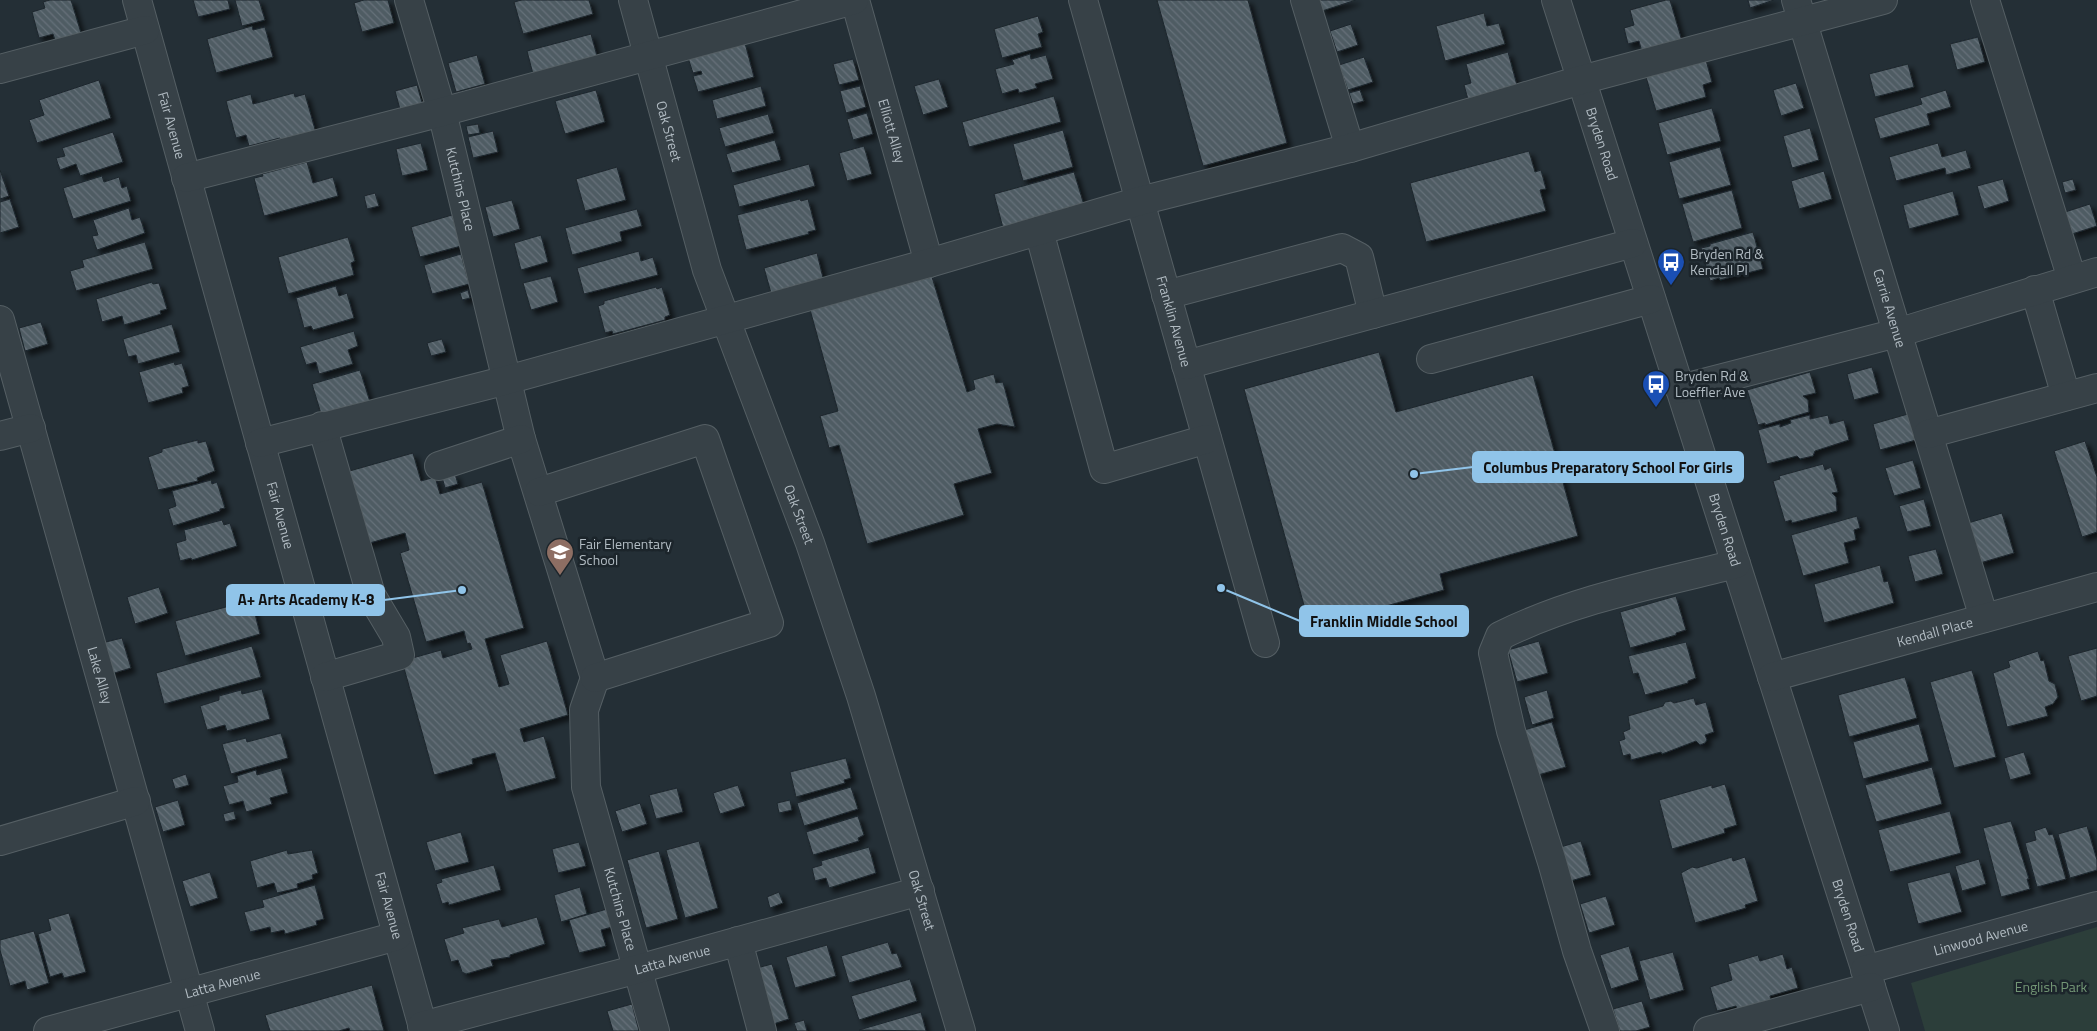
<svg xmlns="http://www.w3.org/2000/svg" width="2097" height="1031" viewBox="0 0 2097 1031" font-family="'Titillium Web',sans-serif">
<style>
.green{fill:#2c3e3a}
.building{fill:url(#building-back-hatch);stroke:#1e272d;filter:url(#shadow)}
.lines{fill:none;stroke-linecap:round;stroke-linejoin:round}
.minor-casing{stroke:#555f64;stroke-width:30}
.minor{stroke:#374147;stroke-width:28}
.labels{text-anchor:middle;stroke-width:5;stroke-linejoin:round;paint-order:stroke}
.street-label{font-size:14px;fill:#b2bcc3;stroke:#1c252b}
.poi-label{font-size:14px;fill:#b2bcc3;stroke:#1c252b;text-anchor:start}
.park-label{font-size:14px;fill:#739675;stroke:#1c252b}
.leader{fill:none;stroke:#90c4e9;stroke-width:2}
.callout-dot{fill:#90c4e9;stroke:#1c252b;stroke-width:2}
.callout{fill:#90c4e9;stroke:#90c4e9;stroke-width:2}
.callout-label{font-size:15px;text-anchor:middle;font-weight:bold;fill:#111}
</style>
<defs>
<pattern id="building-back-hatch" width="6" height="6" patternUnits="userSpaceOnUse" patternTransform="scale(1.25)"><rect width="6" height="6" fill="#4f5c64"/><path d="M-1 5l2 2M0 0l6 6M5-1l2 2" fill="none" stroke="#667179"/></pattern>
<filter id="shadow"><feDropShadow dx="4.5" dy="4.5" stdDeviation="2.5" flood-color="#0009"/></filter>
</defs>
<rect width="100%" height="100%" fill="#242f36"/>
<path class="green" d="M2097 927V1031H1925L1911 983Z"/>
<g class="building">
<path d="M50 0H71L81 33 55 40 53 34 39 38 32 12 45 8 43 2Z"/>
<path d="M193 0H228L230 9 198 17Z"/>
<path d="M235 0H259L265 20 242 26Z"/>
<path d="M364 0H388L394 23 362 32 354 3Z"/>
<path d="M522 0H589L593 14 523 34 514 2Z"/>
<path d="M1157 0H1248L1287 143 1203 166Z"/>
<path d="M1318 0H1356L1322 11Z"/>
<path d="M1666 0H1670L1682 41 1642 52 1639 41 1628 44 1624 28 1634 25 1630 10Z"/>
<path d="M1748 0H1774L1750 8Z"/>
<path d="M1484 13 1487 26 1499 23 1505 44 1445 61 1436 26Z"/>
<path d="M1038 16 1043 32 1038 34 1042 47 1002 58 994 29Z"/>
<path d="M1351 24 1358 45 1337 52 1330 31Z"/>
<path d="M252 26 253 30 265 27 273 57 216 73 207 39Z"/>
<path d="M591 34 597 56 533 74 527 51Z"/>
<path d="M1978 37 1985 62 1957 70 1950 44Z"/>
<path d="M745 43 754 77 698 92 693 76 702 74 701 71 693 73 688 58Z"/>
<path d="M1508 52 1518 89 1469 103 1464 85 1471 83 1466 64Z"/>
<path d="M1030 54 1031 59 1046 55 1053 79 1035 84 1037 88 1019 93 1018 89 1002 94 995 69 1014 64 1012 60Z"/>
<path d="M477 55 485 84 456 92 448 63Z"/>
<path d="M1364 57 1373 82 1348 90 1339 65Z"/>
<path d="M853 59 859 80 839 85 833 64Z"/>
<path d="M1706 60 1712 82 1703 85 1706 97 1656 111 1646 77Z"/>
<path d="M1908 64 1914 87 1875 97 1869 74Z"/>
<path d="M939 79 948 107 923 115 914 86Z"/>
<path d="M99 80 111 118 37 143 29 120 44 115 39 100Z"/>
<path d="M1796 83 1804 108 1781 116 1773 90Z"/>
<path d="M417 85 423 106 401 113 395 91Z"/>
<path d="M761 86 766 106 717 119 712 100Z"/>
<path d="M860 86 866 107 846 113 840 91Z"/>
<path d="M596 90 605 122 565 134 555 101Z"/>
<path d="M1360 90 1364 101 1353 104 1349 93Z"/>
<path d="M1946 90 1951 107 1927 114 1930 125 1880 139 1874 118 1922 104 1920 98Z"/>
<path d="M294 93 295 97 305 94 316 133 281 142 280 138 249 146 246 135 236 138 226 101 251 94 253 104Z"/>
<path d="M1054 96 1061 122 969 147 962 122Z"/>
<path d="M1712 108 1721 141 1667 155 1658 123Z"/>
<path d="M867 113 873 134 853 140 847 119Z"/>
<path d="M768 114 774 133 725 147 719 128Z"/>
<path d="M478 124 480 133 468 135 466 126Z"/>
<path d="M1810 128 1819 160 1792 168 1783 136Z"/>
<path d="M1063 130 1073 167 1023 181 1013 144Z"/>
<path d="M493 131 498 152 473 158 468 137Z"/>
<path d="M113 132 123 162 80 176 76 164 60 170 56 158 65 156 62 148Z"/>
<path d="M775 140 781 160 732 173 726 154Z"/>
<path d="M421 143 428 170 402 176 396 149Z"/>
<path d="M1938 143 1942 157 1966 150 1971 168 1946 175 1945 168 1896 181 1889 157Z"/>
<path d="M864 146 872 174 847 181 839 153Z"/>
<path d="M1720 147 1731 185 1679 199 1669 162Z"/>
<path d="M1529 151 1535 172 1541 170 1546 189 1540 190 1546 211 1426 242 1410 183Z"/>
<path d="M307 162 313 183 333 177 338 196 264 216 254 178 263 176 262 174Z"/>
<path d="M809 164 815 186 739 207 733 185Z"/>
<path d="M617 167 626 200 585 211 576 179Z"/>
<path d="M0 170 9 196 0 199Z"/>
<path d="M1824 171 1832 199 1799 209 1791 181Z"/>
<path d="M1074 172 1084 205 1003 228 994 194Z"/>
<path d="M102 176 104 182 119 177 122 188 127 186 131 201 73 219 63 188Z"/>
<path d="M2003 179 2009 201 1984 209 1977 186Z"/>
<path d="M2073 179 2076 190 2065 193 2062 182Z"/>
<path d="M1732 190 1742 228 1693 242 1682 204Z"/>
<path d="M1953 191 1959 215 1909 229 1903 205Z"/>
<path d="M375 193 379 206 367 209 364 196Z"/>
<path d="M10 199 19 227 0 233V202Z"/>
<path d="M800 199 801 201 808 199 816 230 808 232 809 234 746 250 737 215Z"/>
<path d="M512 200 520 229 493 237 485 207Z"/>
<path d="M2090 204 2097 226 2072 234 2065 212Z"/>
<path d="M129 208 132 220 140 217 145 233 97 250 92 236 98 235 93 220Z"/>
<path d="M637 209 642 226 620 232 622 241 572 255 565 228Z"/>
<path d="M452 215 461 246 420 257 411 227Z"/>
<path d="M1753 232 1763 269 1720 280 1719 278 1710 281 1701 248 1710 246V244Z"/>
<path d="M541 235 548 262 521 270 514 243Z"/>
<path d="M348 237 355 261 351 263 354 275 288 294 278 257Z"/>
<path d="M145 242 153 269 76 291 70 271 84 267 82 260Z"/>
<path d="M639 251 641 261 653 257 658 275 584 294 577 268Z"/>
<path d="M817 253 823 278 771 293 764 268Z"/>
<path d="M461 254 469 284 432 294 424 265Z"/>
<path d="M551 276 558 302 531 310 523 283Z"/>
<path d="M932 277 967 392 975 389 973 380 994 374 996 383 1003 382 1015 427 997 424 978 429 992 473 954 484 964 515 867 544 839 445 829 448 820 416 838 411 809 306 900 279 901 285Z"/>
<path d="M152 282 153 284 159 283 167 309 160 311 161 314 124 325 122 316 102 322 96 299Z"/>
<path d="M336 286 339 296 347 293 354 318 313 330 311 326 304 328 296 298Z"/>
<path d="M656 287 657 289 662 287 670 315 665 317V320L613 334 612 331 605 333 598 306 604 304V301Z"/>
<path d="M468 290 470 298 462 300 460 293Z"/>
<path d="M41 322 48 344 25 351 19 328Z"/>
<path d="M172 324 180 352 138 364 136 355 128 357 123 339Z"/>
<path d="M354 331 358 346 348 350 353 364 319 374 316 362 306 365 300 347Z"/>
<path d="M442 339 446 352 431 356 427 343Z"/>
<path d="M1379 352 1396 412 1533 375 1578 536 1440 574 1444 590 1310 627 1244 389Z"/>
<path d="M174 362 175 365 182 363 189 386 182 388 183 393 148 403 139 372Z"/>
<path d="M1872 367 1879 393 1854 400 1847 374Z"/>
<path d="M360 370 370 402 322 417 312 384Z"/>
<path d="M1810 372 1816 393 1803 396 1808 400 1809 412 1765 425V423L1758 425 1747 390Z"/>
<path d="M1908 414 1916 440 1880 450 1873 424Z"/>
<path d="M1810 415V419L1828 415 1830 424 1844 420 1849 440 1815 451 1813 456 1800 459 1797 456 1767 464 1758 430 1780 424V427L1791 423 1790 420Z"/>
<path d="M198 440V443L206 441 215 471 197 478 198 481 158 490 148 457 162 452V449Z"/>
<path d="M2085 441 2097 477V532L2082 537 2054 451Z"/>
<path d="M413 453 421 481 435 477 440 494 482 482 524 628 485 639 499 687 509 684 500 655 547 641 568 715 520 729 524 742 544 736 556 778 506 792 495 753 472 759 473 764 434 775 402 661 441 650 443 658 472 649 470 643 467 644 464 631 426 642 400 553 409 550 405 533 366 544 346 472Z"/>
<path d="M1913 460 1921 488 1894 496 1885 468Z"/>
<path d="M1823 464 1825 470 1831 467 1838 492 1832 493 1836 497 1837 511 1792 523 1791 520 1785 522 1773 481 1780 479 1779 476Z"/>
<path d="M455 474 458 484 445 488 442 477Z"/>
<path d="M211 480 212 484 217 482 225 508 220 509V511L173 526 168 509 176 506 172 491Z"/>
<path d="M1924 499 1931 526 1907 532 1899 506Z"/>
<path d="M2002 513 2014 553 1980 563 1968 523Z"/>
<path d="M1857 516 1860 528 1854 530 1856 540 1844 543 1849 563 1803 576 1791 535Z"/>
<path d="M222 520 224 525 230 523 237 546 192 560 191 558 180 561 176 543 186 540 184 530Z"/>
<path d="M1936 549 1943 574 1915 582 1908 556Z"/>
<path d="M1880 565 1884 582 1888 581 1894 603 1824 623 1814 584Z"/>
<path d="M159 587 168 613 135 624 127 597Z"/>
<path d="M1676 596 1686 630 1676 633V635L1630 648 1620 612Z"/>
<path d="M244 602 245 605 252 602 260 634 185 656 175 621Z"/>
<path d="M122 638 131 668 111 674 102 643Z"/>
<path d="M1539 641 1548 673 1517 682 1508 650Z"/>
<path d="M1686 642 1696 678 1688 681V683L1645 695 1638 673 1633 674 1628 656Z"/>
<path d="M252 646 261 677 164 704 156 673Z"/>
<path d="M2097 648V696L2081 701 2068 656Z"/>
<path d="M2038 651 2041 661 2044 660 2049 681 2055 684 2058 697 2053 704 2045 707 2048 716 2007 727 1993 673 2010 667 2008 661Z"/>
<path d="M1972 670 1996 757 1954 768 1930 682Z"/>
<path d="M1905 677 1917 718 1849 737 1838 695Z"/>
<path d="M262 689 270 719 227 731 225 725 207 730 200 706 219 700V696L241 690 242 694Z"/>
<path d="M1547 690 1554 718 1532 725 1524 697Z"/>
<path d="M1694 698 1696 705 1706 702 1714 732 1705 735 1707 740 1705 743 1700 745 1696 741 1662 754 1661 752 1631 760 1630 754 1623 756 1619 741 1625 739 1623 732 1630 729 1628 716 1663 706 1665 702 1671 701 1674 703Z"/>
<path d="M1552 722 1566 767 1538 775 1524 730Z"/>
<path d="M1919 724 1929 761 1863 779 1853 742Z"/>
<path d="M281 733 288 758 231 774 222 744 246 738 247 742Z"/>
<path d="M2024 752 2031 774 2010 780 2004 758Z"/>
<path d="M846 758 851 778 844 780 845 783 796 797 790 772Z"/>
<path d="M1932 767 1942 804 1876 822 1865 785Z"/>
<path d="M281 768 288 793 270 798 272 804 246 812 243 801 229 805 223 786 238 782 237 776 256 770 257 775Z"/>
<path d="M186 774 189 785 175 789 172 779Z"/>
<path d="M1725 784 1737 825 1724 829 1725 833 1672 849 1659 800 1712 785V788Z"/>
<path d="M738 785 745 806 720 814 713 793Z"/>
<path d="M851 787 858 809 804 826 797 803Z"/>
<path d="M677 788 683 812 656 819 649 795Z"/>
<path d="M178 800 185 825 163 832 155 807Z"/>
<path d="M790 800 792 810 779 813 777 803Z"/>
<path d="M640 803 647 824 622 832 615 811Z"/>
<path d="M234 811 236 819 225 822 223 814Z"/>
<path d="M1950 811 1961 853 1890 872 1878 830Z"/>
<path d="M858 816 864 835 858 838 859 841 813 855 806 832Z"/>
<path d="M2011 821 2029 879H2027L2030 889 2001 897 1983 828Z"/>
<path d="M2087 826 2097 860V870L2070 878 2058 834Z"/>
<path d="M2046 827 2049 835 2053 834 2066 879 2037 887 2025 843 2036 840 2034 831Z"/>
<path d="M461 832 469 862 435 871 426 842Z"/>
<path d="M699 841 718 908 685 918 666 850Z"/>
<path d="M1581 841 1591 875 1567 882 1557 848Z"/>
<path d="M579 842 586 866 558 873 552 849Z"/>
<path d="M869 847 876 873 829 888 826 878 815 881 812 868 822 865 821 861Z"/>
<path d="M287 850 288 854 312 850 318 873 312 875 313 879 297 884 298 888 277 893 274 883 257 888 250 861Z"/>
<path d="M659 851 678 919 646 928 627 860Z"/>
<path d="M1732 857 1733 861 1745 857 1758 901 1745 905 1746 908 1695 923 1681 873 1692 867 1697 868Z"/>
<path d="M1979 859 1986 884 1962 891 1955 866Z"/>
<path d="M494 865 501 890 449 905 448 902 442 904 436 884 442 882 441 879Z"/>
<path d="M210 872 218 898 190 907 182 881Z"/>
<path d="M1950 872 1962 912 1918 924 1907 883Z"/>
<path d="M315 885 324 919 316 921 317 925 285 934 284 930 271 933 270 927 250 932 244 912 264 907 262 900Z"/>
<path d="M580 887 587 914 561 922 554 895Z"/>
<path d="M779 892 783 903 770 908 767 897Z"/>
<path d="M1606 896 1615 925 1589 933 1580 904Z"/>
<path d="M607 909 612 927 601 930 606 946 579 953 569 920Z"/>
<path d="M69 913 86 972 64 978 62 973 50 977 38 934 51 930 48 919Z"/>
<path d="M537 917 545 944 510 955V957L491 960 493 966 466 974 462 972 458 960 451 962 444 939 464 933 462 928 499 919 502 927Z"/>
<path d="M34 931 49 983 27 990 25 981 10 986 0 950V940Z"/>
<path d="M888 942 892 954 897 953 902 967 849 983 841 956Z"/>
<path d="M827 945 836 976 795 988 786 957Z"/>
<path d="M1629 946 1639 980 1611 989 1600 955Z"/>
<path d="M1673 952 1684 990 1650 1000 1639 961Z"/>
<path d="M1783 954 1787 969 1792 967 1798 988 1770 996 1771 1002 1738 1012 1736 1006 1717 1011 1710 987 1732 980 1728 964 1758 955 1760 961Z"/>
<path d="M772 964 789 1019 770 1025 753 969Z"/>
<path d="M910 979 917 1001 859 1020 851 996Z"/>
<path d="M372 985 384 1031H350L349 1028 339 1031H270L265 1015Z"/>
<path d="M1642 1001 1650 1027 1636 1031H1620L1613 1009Z"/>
<path d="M632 1004 639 1031H613L607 1011Z"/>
<path d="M921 1012 926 1031 859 1030Z"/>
<path d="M804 1020 807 1031H797L794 1023Z"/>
</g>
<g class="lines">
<g class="minor-casing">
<g id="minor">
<path id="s1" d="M137 0 424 1031"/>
<path id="s2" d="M409 0 442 112 521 439 595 678 584 710 586 787 655 1031"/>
<path id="s3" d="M633 0 707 270 810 543 861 696 961 1031"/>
<path id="s4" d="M855 0 929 263"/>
<path id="s5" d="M1083 0 1265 643"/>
<path d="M1305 0 1350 148"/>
<path id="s6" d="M1556 0 1885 1031"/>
<path id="s7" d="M1796 0 1984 618"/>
<path d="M1985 0 2072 279"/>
<path d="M0 69 145 30"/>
<path d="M186 178 442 112 854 0"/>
<path d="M1039 231 1104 469 1207 439"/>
<path d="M2035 290 2066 396"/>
<path d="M1166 295 1342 248 1359 257 1373 314"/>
<path id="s8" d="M0 320 200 1031"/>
<path d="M1431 359 1651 299"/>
<path d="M1186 365 1633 243"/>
<path d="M1680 389 1897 333 2097 272"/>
<path d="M322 426 371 595 396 637 400 655 325 677"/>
<path d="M1928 434 2097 388"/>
<path d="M0 436 31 428"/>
<path d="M260 443 507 380 929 263 1140 201 1350 148 1581 80 1883 0"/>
<path d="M439 466 521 439"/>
<path d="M539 492 705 439 769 623 595 678"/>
<path id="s9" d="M1772 677 2097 587"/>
<path d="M0 841 136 801"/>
<path d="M738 941 762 1031"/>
<path id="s10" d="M1865 970 2097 906"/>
<path id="s11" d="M422 1026 638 969 920 891"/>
<path id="s12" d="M48 1031 397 936"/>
<path d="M1605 1031 1577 951 1552 862 1511 731 1493 653 1500 636C1574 599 1656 584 1736 564"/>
<path d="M1708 1031 1871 987"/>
</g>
</g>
<use href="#minor" class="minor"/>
</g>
<defs>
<g id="bus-pin" transform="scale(1.4375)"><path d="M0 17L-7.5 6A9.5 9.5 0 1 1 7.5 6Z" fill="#1a4fb4" stroke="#1c252b"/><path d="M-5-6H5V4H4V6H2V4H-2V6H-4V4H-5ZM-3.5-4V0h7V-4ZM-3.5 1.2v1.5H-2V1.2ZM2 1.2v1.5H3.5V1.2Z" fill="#fff"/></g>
<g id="school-pin" transform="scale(1.4375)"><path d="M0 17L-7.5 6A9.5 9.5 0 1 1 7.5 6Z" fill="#8d6e63" stroke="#1c252b"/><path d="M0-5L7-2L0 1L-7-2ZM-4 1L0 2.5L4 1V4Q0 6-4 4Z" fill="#fff"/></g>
</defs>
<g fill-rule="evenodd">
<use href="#bus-pin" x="1671" y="262"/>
<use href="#bus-pin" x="1656" y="384"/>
<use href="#school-pin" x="560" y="552"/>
</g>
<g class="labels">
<g class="street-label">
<text dy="5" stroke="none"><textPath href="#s1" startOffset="130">Fair Avenue</textPath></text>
<text dy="5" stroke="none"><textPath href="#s3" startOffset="136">Oak Street</textPath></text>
<text dy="5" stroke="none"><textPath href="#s4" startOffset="136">Elliott Alley</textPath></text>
<text dy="5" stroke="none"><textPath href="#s6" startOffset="151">Bryden Road</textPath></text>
<text dy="5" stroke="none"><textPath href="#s2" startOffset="196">Kutchins Place</textPath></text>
<text dy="5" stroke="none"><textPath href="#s7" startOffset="322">Carrie Avenue</textPath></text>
<text dy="5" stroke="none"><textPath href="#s5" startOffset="334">Franklin Avenue</textPath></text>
<text dy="5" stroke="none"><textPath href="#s3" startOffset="541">Oak Street</textPath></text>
<text dy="5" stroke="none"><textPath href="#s1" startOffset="535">Fair Avenue</textPath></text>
<text dy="5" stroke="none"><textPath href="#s6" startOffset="556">Bryden Road</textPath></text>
<text dy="5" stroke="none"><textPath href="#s9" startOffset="169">Kendall Place</textPath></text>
<text dy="5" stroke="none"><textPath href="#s8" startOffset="369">Lake Alley</textPath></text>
<text dy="5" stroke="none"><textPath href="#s3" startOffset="946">Oak Street</textPath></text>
<text dy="5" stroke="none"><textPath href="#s1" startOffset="940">Fair Avenue</textPath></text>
<text dy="5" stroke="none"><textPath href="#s2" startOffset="941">Kutchins Place</textPath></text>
<text dy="5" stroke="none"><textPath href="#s6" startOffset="961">Bryden Road</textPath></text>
<text dy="5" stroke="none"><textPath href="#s10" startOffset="120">Linwood Avenue</textPath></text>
<text dy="5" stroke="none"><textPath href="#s11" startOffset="259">Latta Avenue</textPath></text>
<text dy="5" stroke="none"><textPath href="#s12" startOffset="181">Latta Avenue</textPath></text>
</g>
<g class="poi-label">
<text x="1690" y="259">Bryden Rd &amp;<tspan x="1690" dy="16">Kendall Pl</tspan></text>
<text x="1675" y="381">Bryden Rd &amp;<tspan x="1675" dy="16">Loeffler Ave</tspan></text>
<text x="579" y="549">Fair Elementary<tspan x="579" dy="16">School</tspan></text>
</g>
<g class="park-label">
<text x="2051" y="992">English Park</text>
</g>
</g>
<path class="leader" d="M1414 474L1473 467M462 590L384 600M1221 588L1300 621"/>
<g class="callout-dot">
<circle cx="1414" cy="474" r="5"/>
<circle cx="462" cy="590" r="5"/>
<circle cx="1221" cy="588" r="5"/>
</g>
<g class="callout">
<rect x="1473" y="452" width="270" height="30" rx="5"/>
<rect x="227" y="585" width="157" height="30" rx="5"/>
<rect x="1300" y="606" width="168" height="30" rx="5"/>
</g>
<g class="callout-label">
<text x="1608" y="473">Columbus Preparatory School For Girls</text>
<text x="306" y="605">A+ Arts Academy K-8</text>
<text x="1384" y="627">Franklin Middle School</text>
</g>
</svg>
